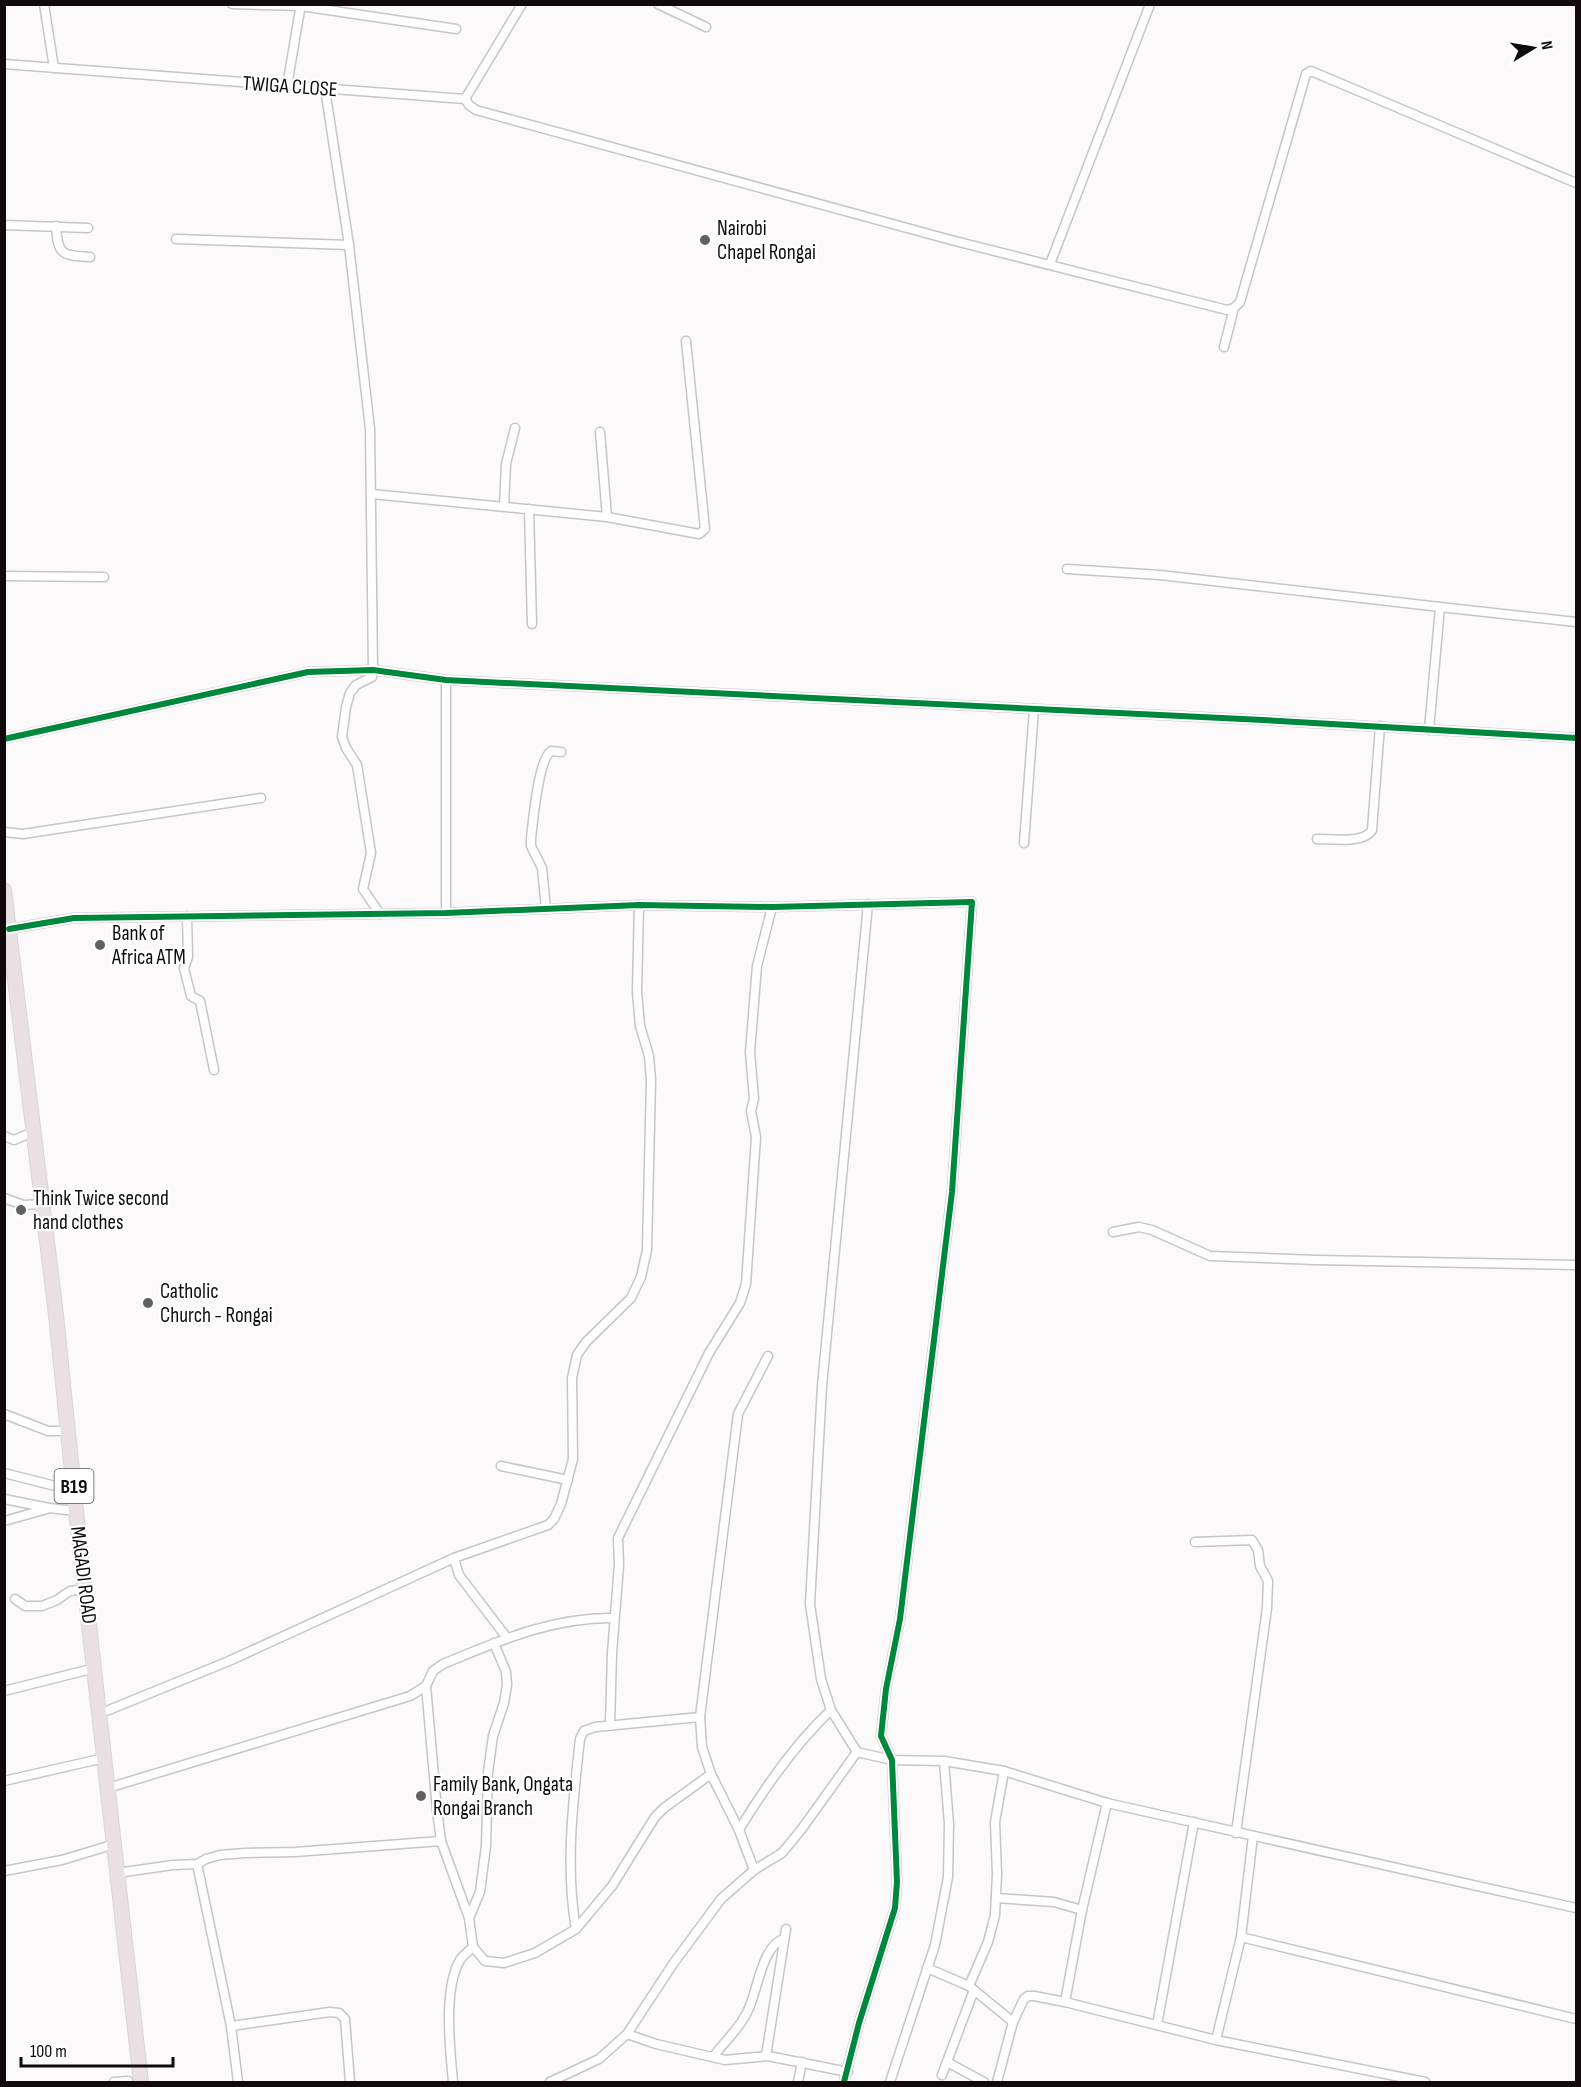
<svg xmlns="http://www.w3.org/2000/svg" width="1581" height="2087" viewBox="0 0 1581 2087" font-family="'Sofia Sans Condensed',sans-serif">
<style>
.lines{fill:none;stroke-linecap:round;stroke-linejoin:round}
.minor-casing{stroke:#c9c4c6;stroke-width:11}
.trunk-casing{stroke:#d8d5d6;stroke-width:16}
.minor{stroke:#fffefe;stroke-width:8}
.trunk{stroke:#e8e0e2;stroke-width:14}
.cycleway-casing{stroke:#fff;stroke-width:10}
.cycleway{stroke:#00873e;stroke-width:6}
.poi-dot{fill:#635e5f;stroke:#fff;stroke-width:2}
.labels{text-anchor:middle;stroke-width:4.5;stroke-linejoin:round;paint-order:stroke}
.shield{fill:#fff;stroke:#585455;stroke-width:1.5}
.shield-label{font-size:20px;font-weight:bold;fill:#110a0c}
.street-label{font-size:21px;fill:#110a0c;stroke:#fff}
.poi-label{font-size:21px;fill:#110a0c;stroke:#fff;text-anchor:start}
</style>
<rect width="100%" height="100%" fill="#fcf9fa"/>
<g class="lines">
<g class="minor-casing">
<g id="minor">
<path d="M44 4 54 68"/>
<path d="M232 4 301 6 456 29"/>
<path d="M658 4 706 27"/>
<path d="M4 64 465 99 522 4"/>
<path d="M287 86 301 4"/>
<path d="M325 89 349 245 370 429 373 670"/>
<path d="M465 99 469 105 476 110 951 240 1227 310 1234 308 1240 302 1306 74 1311 71 1576 183"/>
<path d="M4 225 88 228"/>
<path d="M56 226C58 256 62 255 90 257"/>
<path d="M176 239 349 245"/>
<path d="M1050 264 1149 7"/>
<path d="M1224 347 1234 308"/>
<path d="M600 432 607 517"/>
<path d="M372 494 607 517 699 534 705 529 686 341"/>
<path d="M504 506 506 464 515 428"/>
<path d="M529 509 532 624"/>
<path d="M1067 569 1160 575 1440 607"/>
<path d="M4 576 104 577"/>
<path d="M372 677 356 685 350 693 346 707 342 737 346 748 357 765 371 853 363 889 380 914"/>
<path d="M446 680V913"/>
<path d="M1429 730 1440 607 1576 622"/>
<path d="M4 739 308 672 373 670 446 680 1263 720 1576 738"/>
<path d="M4 832 23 834 261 798"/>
<path d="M1317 839C1331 839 1364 844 1372 830L1380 726"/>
<path d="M1024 843 1034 709"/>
<path d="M868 904 822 1386 810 1604 821 1679 831 1710 857 1752 892 1760 944 1761 1004 1771 1107 1803 1576 1908"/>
<path d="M546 909 542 868 531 846V839C533 821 538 761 551 751L561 752"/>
<path d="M187 916 188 957 184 968 191 996 200 1001 214 1070"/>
<path d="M9 929 74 918 446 913 639 905 772 907 972 902 952 1192 900 1619 886 1689 881 1736 892 1760 897 1882 895 1908 859 2023 844 2082"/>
<path d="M4 1136 14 1140 33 1132"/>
<path d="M4 1198 23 1205 42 1204"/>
<path d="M1113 1232 1139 1227 1152 1230 1210 1256 1316 1260 1576 1265"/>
<path d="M4 1414 48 1431H68"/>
<path d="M501 1466 568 1480"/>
<path d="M4 1473 75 1491"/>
<path d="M4 1499 49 1508 76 1511"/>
<path d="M4 1521 47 1509"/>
<path d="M1195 1542 1252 1540 1258 1550 1260 1566 1268 1581 1267 1608 1236 1833"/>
<path d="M454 1558 459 1575 507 1638"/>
<path d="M15 1599 25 1606H42L57 1600 70 1591 86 1589"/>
<path d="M614 1618C552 1617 499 1641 443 1664L433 1671 426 1686 437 1810 441 1841 469 1918 473 1947 485 1961 504 1963 535 1953 576 1929 612 1886 655 1817 664 1808 711 1774"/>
<path d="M4 1691 95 1668"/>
<path d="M99 1714 229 1661 454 1558 548 1525 554 1519 561 1504 573 1459 572 1378 577 1355 586 1342 631 1298 641 1277 647 1250 651 1080 649 1056 640 1026 637 992 639 905"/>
<path d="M610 1725 612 1653 619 1565 618 1538 709 1353 740 1303 746 1284 756 1137 751 1111 754 1099 750 1052 757 966 772 907"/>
<path d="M4 1781 104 1758"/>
<path d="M108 1788 410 1696 426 1686"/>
<path d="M739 1830C765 1787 795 1744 831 1710"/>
<path d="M197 1864 231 2026 238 2082"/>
<path d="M754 1870 739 1830 711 1774 702 1747 700 1717 738 1414 768 1356"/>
<path d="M4 1871 62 1860 115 1844"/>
<path d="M117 1873 173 1865 197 1864 206 1859 220 1855 245 1853 295 1852 441 1841"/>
<path d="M996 1898 1054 1902 1082 1910"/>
<path d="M469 1918 480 1892 486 1846 488 1772 493 1736 504 1703 507 1685 506 1672 494 1643"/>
<path d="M576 1929C565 1866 573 1802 580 1739L584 1731 595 1727 700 1717"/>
<path d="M1241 1937 1576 2019"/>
<path d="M927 1968 969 1986 1013 2022"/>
<path d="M969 1986 988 1942 995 1915 997 1874 995 1822 1004 1771"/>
<path d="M1065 2002 1082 1910 1107 1803"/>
<path d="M1157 2025 1194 1822"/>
<path d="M231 2026 330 2012 339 2013 345 2019 350 2082"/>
<path d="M627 2034 656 2044 725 2060 768 2056 848 2072"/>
<path d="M1216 2040 1241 1937 1253 1836"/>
<path d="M766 2056 786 1929"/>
<path d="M713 2057C726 2040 744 2024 751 2003 758 1985 764 1944 784 1939"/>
<path d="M947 2062 984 2082"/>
<path d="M942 2075 974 1990"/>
<path d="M114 2082 128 2081"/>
<path d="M453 2082C450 2049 443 1989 460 1960 463 1955 469 1951 473 1947"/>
<path d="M550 2082 599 2059 627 2034 673 1964 721 1899 754 1870 782 1853 801 1830 857 1752"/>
<path d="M798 2082 802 2062"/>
<path d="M890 2082 935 1945 948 1877 949 1824 944 1761"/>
<path d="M997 2082 1013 2022 1024 1999 1028 1996H1034L1065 2002 1216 2040 1425 2082"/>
</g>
</g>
<g class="trunk-casing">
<path id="trunk" d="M4 890 56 1315 76 1511 141 2082"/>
</g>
<use href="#minor" class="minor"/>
<use href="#trunk" class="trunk"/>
<g class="cycleway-casing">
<g id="cycleway">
<path d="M4 739 308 672 373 670 446 680 1263 720 1576 738"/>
<path d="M9 929 74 918 446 913 639 905 772 907 972 902 952 1192 900 1619 886 1689 881 1736 892 1760 897 1882 895 1908 859 2023 844 2082"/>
</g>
</g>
<use href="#cycleway" class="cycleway"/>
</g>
<g class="poi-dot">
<circle cx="705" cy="240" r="6"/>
<circle cx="100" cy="945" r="6"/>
<circle cx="21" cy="1210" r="6"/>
<circle cx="148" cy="1303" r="6"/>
<circle cx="421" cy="1796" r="6"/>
</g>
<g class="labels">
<rect class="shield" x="54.5" y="1469" width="39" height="34" rx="4.5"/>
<g class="shield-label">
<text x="74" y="1493">B19</text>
</g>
<g class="street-label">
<text transform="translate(290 86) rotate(4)" y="7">TWIGA CLOSE</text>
<text transform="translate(84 1575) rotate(83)" y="7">MAGADI ROAD</text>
</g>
<g class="poi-label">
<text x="717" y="235">Nairobi<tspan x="717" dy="24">Chapel Rongai</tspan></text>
<text x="112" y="940">Bank of<tspan x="112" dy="24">Africa ATM</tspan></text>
<text x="33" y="1205">Think Twice second<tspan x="33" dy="24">hand clothes</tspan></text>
<text x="160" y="1298">Catholic<tspan x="160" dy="24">Church - Rongai</tspan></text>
<text x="433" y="1791">Family Bank, Ongata<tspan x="433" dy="24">Rongai Branch</tspan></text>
</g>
</g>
<rect width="1581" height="2087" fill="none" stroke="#110a0c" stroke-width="12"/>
<g transform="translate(1533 48) rotate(79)" stroke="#ffffff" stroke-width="4.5" paint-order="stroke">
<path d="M0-4.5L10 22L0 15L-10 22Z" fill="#110a0c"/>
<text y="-9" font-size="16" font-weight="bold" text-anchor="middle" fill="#110a0c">N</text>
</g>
<path d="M21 2057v9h152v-9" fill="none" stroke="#110a0c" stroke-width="3"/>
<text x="30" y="2057" font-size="18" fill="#110a0c" stroke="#ffffff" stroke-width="4.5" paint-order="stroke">100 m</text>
</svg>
